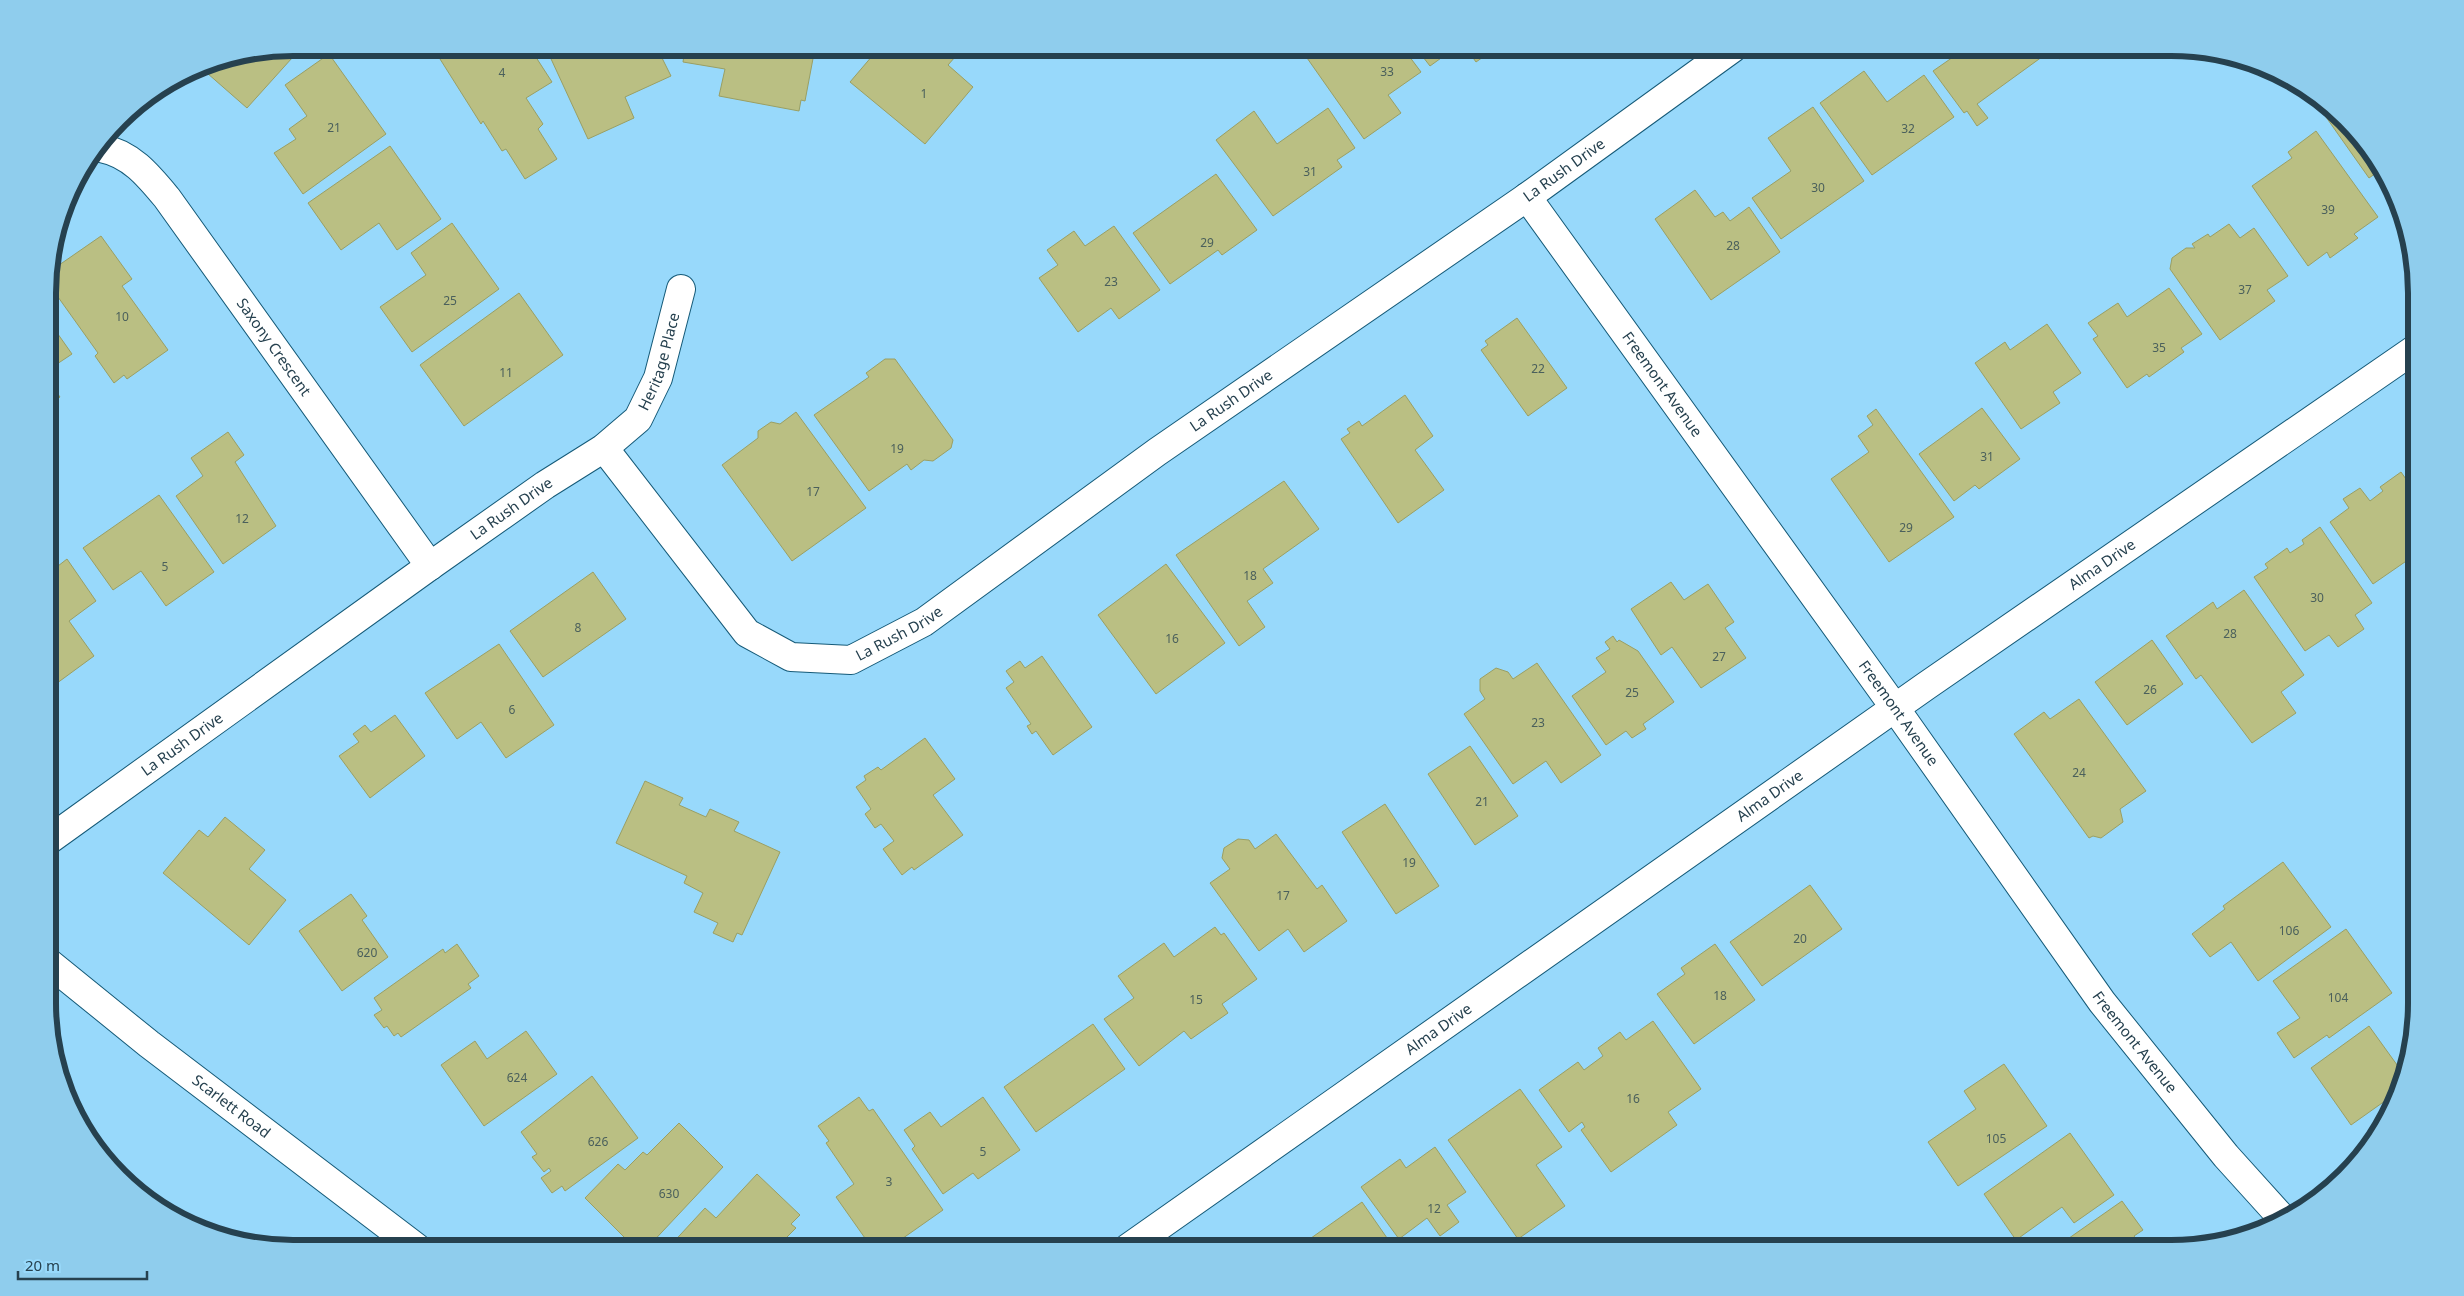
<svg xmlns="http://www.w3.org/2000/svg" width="2464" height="1296" viewBox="0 0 2464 1296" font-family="'Noto Sans',sans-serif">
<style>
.building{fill:#babf83;stroke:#9a9f63}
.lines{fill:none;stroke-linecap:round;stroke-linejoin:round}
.minor-casing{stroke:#155a78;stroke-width:30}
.secondary-casing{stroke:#155a78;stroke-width:30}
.minor{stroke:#fff;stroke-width:28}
.secondary{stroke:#fff;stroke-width:28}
.labels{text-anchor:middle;stroke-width:4.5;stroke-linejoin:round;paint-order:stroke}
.number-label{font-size:12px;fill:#4b605c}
.street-label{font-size:15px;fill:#26414f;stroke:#98d9fb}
.rim{fill:none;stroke:#26414f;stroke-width:6}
</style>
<rect width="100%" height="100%" fill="#98d9fb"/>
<g class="building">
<path d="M293 48H301L247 108 207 73 213 63Z"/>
<path d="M445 48H530L552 82 526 98 543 124 538 129 557 159 525 179 506 149 502 151 483 121 481 124 440 59 449 53Z"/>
<path d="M546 48H657L671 76 625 97 634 118 588 139Z"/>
<path d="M685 48H815L805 101 801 100 799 111 719 96 725 69 683 62Z"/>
<path d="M879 48H963L948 65 973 87 925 144 850 82Z"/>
<path d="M1300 48H1403L1421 72 1388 95 1401 113 1364 139Z"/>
<path d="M1416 48H1455L1430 66Z"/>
<path d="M1466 48H1496L1476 62Z"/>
<path d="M1966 48H2041L2046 54 1977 104 1988 118 1977 126 1967 111 1964 113 1933 71Z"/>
<path d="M2051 48H2075L2059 59Z"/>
<path d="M329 54 386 134 303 194 274 153 296 139 289 129 307 116 285 85Z"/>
<path d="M1864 71 1887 102 1924 75 1954 117 1872 175 1820 103Z"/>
<path d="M2318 98 2333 109 2375 156 2382 169 2369 178 2314 100Z"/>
<path d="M1813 107 1864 181 1781 239 1752 198 1791 171 1768 138Z"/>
<path d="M1328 108 1355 148 1337 160 1342 167 1273 216 1216 140 1254 111 1277 144Z"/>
<path d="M2316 131 2378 217 2354 234 2358 238 2330 258 2327 252 2308 266 2252 186 2292 158 2288 152Z"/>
<path d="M390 146 441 219 397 250 379 223 341 250 308 203Z"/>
<path d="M1216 174 1257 230 1222 255 1218 250 1170 284 1133 233Z"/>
<path d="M1695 190 1715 217 1723 212 1730 221 1749 207 1780 252 1711 300 1655 219Z"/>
<path d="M452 223 499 289 412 352 380 307 426 275 411 253Z"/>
<path d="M2229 224 2240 238 2254 228 2288 276 2267 290 2275 301 2220 340 2170 269 2172 258 2186 248H2195L2192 244 2208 234 2210 237Z"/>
<path d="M1114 226 1160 290 1119 319 1111 308 1078 332 1039 278 1058 265 1047 250 1074 231 1085 246Z"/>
<path d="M101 236 132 279 122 286 168 350 127 379 124 375 114 383 95 356 98 353 48 283 49 272Z"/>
<path d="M2169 288 2202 334 2181 348 2184 352 2149 377 2147 374 2127 388 2093 339 2098 336 2088 323 2118 303 2127 317Z"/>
<path d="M519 293 563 355 464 426 420 365Z"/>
<path d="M1517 318 1567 388 1528 416 1481 350 1488 345 1485 341Z"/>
<path d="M48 320 72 354 48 370Z"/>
<path d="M2047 324 2081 373 2053 392 2060 403 2021 429 1975 363 2005 342 2010 350Z"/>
<path d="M885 359H895L953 440 951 448 933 461 924 460 911 470 907 464 869 491 814 415 869 377 866 373Z"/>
<path d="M48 380 60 397 48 405Z"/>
<path d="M1405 395 1433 436 1415 450 1444 490 1398 523 1341 439 1350 433 1347 429 1359 421 1362 426Z"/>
<path d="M1982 408 2020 459 1979 489 1975 485 1954 501 1919 454Z"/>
<path d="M1876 409 1954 517 1889 562 1831 479 1869 452 1858 436 1873 425 1867 416Z"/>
<path d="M796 412 866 508 792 561 722 465 758 438V431L771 422 780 424Z"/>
<path d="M228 432 244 455 235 462 276 526 223 564 176 496 203 476 191 458Z"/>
<path d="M2401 472 2415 492V555L2373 584 2330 522 2349 508 2343 499 2360 488 2370 501 2383 491 2380 487Z"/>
<path d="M1284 481 1319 529 1263 569 1273 583 1247 601 1265 627 1239 646 1176 555Z"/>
<path d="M159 495 214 572 166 606 141 571 113 590 83 548Z"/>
<path d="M2320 527 2372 603 2355 615 2364 629 2338 647 2329 635 2305 651 2254 577 2268 568 2265 564 2287 548 2290 553 2304 544 2302 540Z"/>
<path d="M67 559 96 601 69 621 94 656 49 689V573Z"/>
<path d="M1166 564 1225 643 1156 694 1098 615Z"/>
<path d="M593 572 626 619 543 677 510 631Z"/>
<path d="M1671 582 1684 600 1708 584 1734 622 1725 628 1746 658 1701 688 1672 647 1661 655 1631 609Z"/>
<path d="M2244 590 2304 675 2281 692 2296 713 2252 743 2201 675 2196 679 2166 636 2213 602 2217 609Z"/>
<path d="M1613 636 1617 642 1619 640 1638 651 1674 702 1643 724 1646 729 1632 738 1626 731 1606 745 1572 696 1606 672 1596 658 1610 649 1605 642Z"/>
<path d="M2152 640 2183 684 2127 725 2095 682Z"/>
<path d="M499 644 554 725 506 758 481 722 457 739 425 693Z"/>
<path d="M1042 656 1092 727 1053 755 1036 731 1032 734 1027 726 1031 724 1006 688 1014 682 1006 671 1020 661 1025 668Z"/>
<path d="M1537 663 1601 755 1561 783 1546 761 1513 784 1464 714 1485 699 1480 691V679L1496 668 1508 672 1513 679Z"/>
<path d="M2079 699 2146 791 2120 809 2123 822 2101 838 2093 836 2089 838 2014 734 2044 712 2050 719Z"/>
<path d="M395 715 425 756 370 798 339 756 359 742 353 734 365 725 371 732Z"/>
<path d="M925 738 955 779 933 795 963 835 914 870 912 867 902 875 883 849 894 841 881 824 875 828 865 814 871 809 856 787 866 780 864 776 878 767 881 770Z"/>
<path d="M1470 746 1518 816 1475 845 1428 774Z"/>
<path d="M645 781 683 798 679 805 706 817 710 809 739 822 734 831 780 852 742 935 737 933 733 942 713 933 718 923 694 912 703 893 684 883 687 876 616 843Z"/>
<path d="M1385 804 1439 886 1396 914 1342 832Z"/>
<path d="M225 817 265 850 249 869 286 900 249 945 163 873 199 830 208 837Z"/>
<path d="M1276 834 1317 889 1322 885 1347 921 1304 952 1288 929 1259 951 1210 883 1230 869 1222 858 1224 848 1238 839 1249 840 1255 849Z"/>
<path d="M2283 862 2331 927 2258 981 2231 942 2210 957 2192 934 2225 909 2223 906Z"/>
<path d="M1810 885 1842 929 1762 986 1730 942Z"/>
<path d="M351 894 367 916 362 920 388 957 342 991 299 931Z"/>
<path d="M1215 927 1221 935 1224 933 1257 979 1222 1004 1228 1013 1191 1039 1184 1031 1139 1066 1104 1019 1134 998 1118 976 1164 943 1174 957Z"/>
<path d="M2346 929 2392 993 2329 1038 2327 1035 2294 1058 2277 1033 2300 1018 2273 981Z"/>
<path d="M457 944 479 976 468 984 471 988 401 1037 398 1033 394 1036 387 1026 384 1028 374 1015 382 1010 374 998 443 949 445 953Z"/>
<path d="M1715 944 1755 1000 1694 1044 1657 994 1685 974 1681 968Z"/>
<path d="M1653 1021 1701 1089 1668 1112 1677 1125 1611 1172 1581 1130 1585 1127 1582 1122 1569 1132 1539 1090 1578 1062 1584 1070 1603 1056 1598 1048 1620 1032 1626 1040Z"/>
<path d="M1093 1024 1125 1069 1036 1132 1004 1087Z"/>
<path d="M2369 1026 2405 1076 2399 1091 2351 1125 2311 1068Z"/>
<path d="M526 1031 557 1074 484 1126 441 1065 475 1041 487 1059Z"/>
<path d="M2004 1064 2047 1126 1958 1186 1928 1142 1976 1109 1964 1091Z"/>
<path d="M592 1076 638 1138 565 1191 562 1186 552 1193 541 1178 551 1171 549 1168 544 1172 532 1157 537 1154 521 1132Z"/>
<path d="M1520 1089 1562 1147 1536 1165 1565 1206 1518 1239 1448 1140Z"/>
<path d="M859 1097 869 1111 873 1109 943 1210 889 1248H872L836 1197 854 1184 826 1143 829 1141 818 1126Z"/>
<path d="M983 1097 1020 1150 978 1179 973 1173 943 1194 912 1149 915 1146 904 1130 930 1112 941 1127Z"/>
<path d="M679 1123 723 1167 647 1248H635L585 1198 618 1164 625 1170 643 1152 647 1155Z"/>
<path d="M2070 1133 2114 1195 2074 1223 2062 1207 2016 1240 1984 1194Z"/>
<path d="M1435 1147 1466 1192 1447 1205 1459 1222 1440 1236 1427 1218 1399 1239 1361 1187 1400 1159 1406 1168Z"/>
<path d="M757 1174 800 1215 791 1224 796 1228 776 1248H668L705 1208 716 1218Z"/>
<path d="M2122 1201 2143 1230 2134 1236 2143 1248H2066L2062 1243Z"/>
<path d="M1362 1202 1394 1248H1297Z"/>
</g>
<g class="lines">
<g class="minor-casing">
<g id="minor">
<path id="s1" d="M101 148C131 154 148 175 167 198L430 566"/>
<path id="s2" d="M1527 197 1895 708 2102 1002 2226 1156 2283 1219"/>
<path id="s3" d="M604 448 747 633 791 657 851 660 924 622 1157 452 1527 197 1733 48"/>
<path id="s4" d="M49 840 430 566 545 485 604 448 638 419 658 378 681 289"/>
<path id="s5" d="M1128 1248 1926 686 2415 349"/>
</g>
</g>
<g class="secondary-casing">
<g id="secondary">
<path id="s6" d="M49 963 149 1044 417 1248"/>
</g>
</g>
<use href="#minor" class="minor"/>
<use href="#secondary" class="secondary"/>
</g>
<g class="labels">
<g class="number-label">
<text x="1387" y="76">33</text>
<text x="502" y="77">4</text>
<text x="924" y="98">1</text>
<text x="334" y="132">21</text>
<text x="1908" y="133">32</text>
<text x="1310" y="176">31</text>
<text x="1818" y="192">30</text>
<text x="2328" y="214">39</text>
<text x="1207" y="247">29</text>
<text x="1733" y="250">28</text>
<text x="1111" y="286">23</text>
<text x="2245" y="294">37</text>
<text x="450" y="305">25</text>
<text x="122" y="321">10</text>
<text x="2159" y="352">35</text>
<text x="1538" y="373">22</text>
<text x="506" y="377">11</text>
<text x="897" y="453">19</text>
<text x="1987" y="461">31</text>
<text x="813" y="496">17</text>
<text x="242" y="523">12</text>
<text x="1906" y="532">29</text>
<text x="165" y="571">5</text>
<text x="1250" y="580">18</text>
<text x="2317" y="602">30</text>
<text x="578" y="632">8</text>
<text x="2230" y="638">28</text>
<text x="1172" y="643">16</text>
<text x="1719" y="661">27</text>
<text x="2150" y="694">26</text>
<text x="1632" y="697">25</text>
<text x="512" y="714">6</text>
<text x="1538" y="727">23</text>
<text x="2079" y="777">24</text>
<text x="1482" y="806">21</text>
<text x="1409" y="867">19</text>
<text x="1283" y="900">17</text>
<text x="2289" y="935">106</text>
<text x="1800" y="943">20</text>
<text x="367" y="957">620</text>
<text x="1720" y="1000">18</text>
<text x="2338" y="1002">104</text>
<text x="1196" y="1004">15</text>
<text x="517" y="1082">624</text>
<text x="1633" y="1103">16</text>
<text x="1996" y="1143">105</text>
<text x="598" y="1146">626</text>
<text x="983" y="1156">5</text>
<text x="889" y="1186">3</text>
<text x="669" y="1198">630</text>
<text x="1434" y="1213">12</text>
</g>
<g class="street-label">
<text dy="5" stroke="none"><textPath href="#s3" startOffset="1210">La Rush Drive</textPath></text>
<text dy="5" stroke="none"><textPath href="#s1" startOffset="268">Saxony Crescent</textPath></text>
<text dy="5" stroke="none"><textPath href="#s4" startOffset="786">Heritage Place</textPath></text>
<text dy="5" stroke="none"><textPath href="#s2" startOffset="231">Freemont Avenue</textPath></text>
<text dy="5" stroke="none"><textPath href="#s3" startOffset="805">La Rush Drive</textPath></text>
<text dy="5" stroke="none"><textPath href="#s4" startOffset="569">La Rush Drive</textPath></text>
<text dy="5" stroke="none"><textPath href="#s5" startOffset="1190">Alma Drive</textPath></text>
<text dy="5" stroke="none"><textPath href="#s3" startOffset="399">La Rush Drive</textPath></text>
<text dy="5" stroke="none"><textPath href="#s2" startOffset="636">Freemont Avenue</textPath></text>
<text dy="5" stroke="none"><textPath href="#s4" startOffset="164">La Rush Drive</textPath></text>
<text dy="5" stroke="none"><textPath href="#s5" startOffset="785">Alma Drive</textPath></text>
<text dy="5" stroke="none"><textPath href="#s5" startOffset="380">Alma Drive</textPath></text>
<text dy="5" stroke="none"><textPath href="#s2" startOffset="1041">Freemont Avenue</textPath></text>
<text dy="5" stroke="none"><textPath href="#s6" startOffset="232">Scarlett Road</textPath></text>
</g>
</g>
<path d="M0 0H2464V1296H0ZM293 56H2171A237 237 0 0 1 2408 293V1003A237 237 0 0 1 2171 1240H293A237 237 0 0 1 56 1003V293A237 237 0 0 1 293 56Z" fill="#8fcded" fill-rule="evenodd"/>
<path class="rim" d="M293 56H2171A237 237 0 0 1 2408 293V1003A237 237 0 0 1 2171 1240H293A237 237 0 0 1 56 1003V293A237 237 0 0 1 293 56Z"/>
<path d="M18 1271v8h129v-8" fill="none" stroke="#26414f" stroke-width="2.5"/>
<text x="25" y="1271" font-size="15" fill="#26414f" stroke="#98d9fb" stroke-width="4" paint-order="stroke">20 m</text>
</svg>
